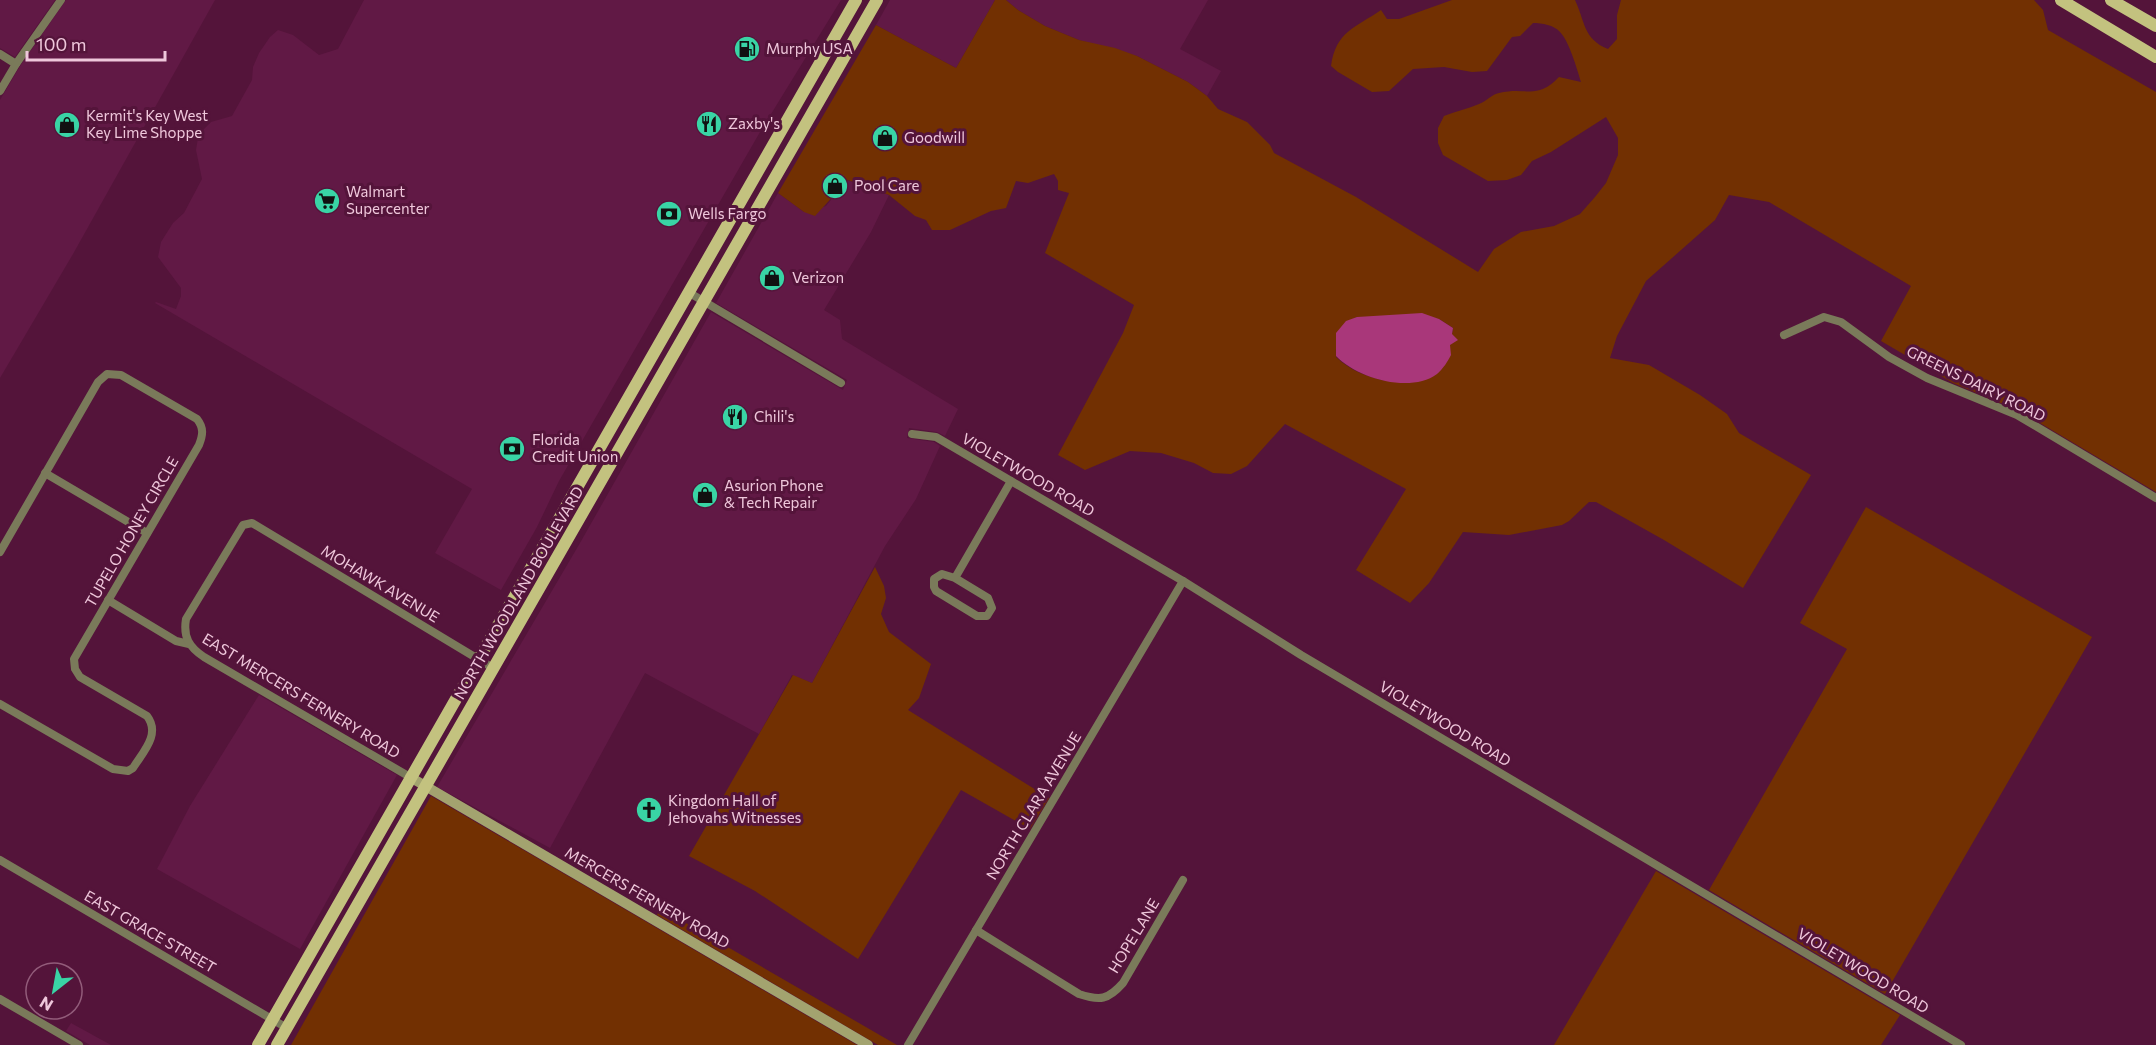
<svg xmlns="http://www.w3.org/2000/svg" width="2156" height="1045" viewBox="0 0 2156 1045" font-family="Commissioner,sans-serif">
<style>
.built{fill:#611945}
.green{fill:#723002;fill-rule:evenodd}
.water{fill:#a9377a}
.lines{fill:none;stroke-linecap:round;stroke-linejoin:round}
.street{stroke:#7a7a5a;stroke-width:8}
.secondary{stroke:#a3a36f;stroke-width:10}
.primary{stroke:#c3c27f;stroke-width:12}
.labels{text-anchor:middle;stroke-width:6;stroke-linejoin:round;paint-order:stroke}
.poi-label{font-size:15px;fill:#efc7db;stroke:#54143a;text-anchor:start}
.street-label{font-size:15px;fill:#efc7db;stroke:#54143a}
</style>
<rect width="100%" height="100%" fill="#54143a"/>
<g class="built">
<path d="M0 0H55L15 57 0 48Z"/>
<path d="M66 0H215L73 254 0 378V100L20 66Z"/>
<path d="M364 0H841L760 132 559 481 537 527 501 590 435 553 472 489 155 303 156 302 176 309 181 296V288L158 257 161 242 173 223 184 213 202 179 196 150 198 138 204 129 211 122 232 116 252 80 253 67 259 53 270 37 278 30 293 35 319 55 338 49Z"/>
<path d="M890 0H995L956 68 876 25Z"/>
<path d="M1006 0H1208L1180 49 1221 71 1207 96 1188 82 1137 56 1079 40 1045 26 1018 10Z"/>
<path d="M847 180 889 195 871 232 824 310 840 320 842 339 958 409 945 436 937 432 909 428 907 438 934 442 940 446 916 499 885 546 812 683 792 675 759 734 645 673 550 848 437 787 580 543 711 312 843 390 847 380 716 303 778 193 804 212 826 206Z"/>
<path d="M259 695 397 775 300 949 157 869 190 806Z"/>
<path d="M71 1023 111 1045H90L66 1031Z"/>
</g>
<g class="green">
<path d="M995 0H1006L1018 10 1045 26 1079 40 1115 48 1137 56 1188 82 1207 96 1218 109 1247 122 1270 145 1274 153 1356 197 1478 272 1494 249 1521 232 1554 226 1580 214 1595 197 1606 183 1618 155V138L1606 117 1551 152 1532 161 1521 175 1507 180 1488 181 1443 155 1438 143V128L1444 116C1456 111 1468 109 1479 104 1487 101 1492 94 1499 93 1527 86 1536 101 1559 77L1581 82C1577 69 1569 41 1560 32 1554 25 1542 23 1533 23L1520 36 1512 37 1487 71 1472 72 1444 67 1413 69 1389 91 1372 92 1338 72 1331 66C1336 31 1355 28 1381 10L1387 19H1399L1452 0H1575C1585 21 1583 39 1608 49L1617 39V15L1621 0H2034L2043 10 2048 30 2156 92V492L2020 411 1953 383 1881 341 1911 286 1769 202 1729 195 1715 220 1646 281 1617 336 1610 358 1649 365 1700 395 1727 414 1739 433 1811 475 1743 588 1664 540 1596 502H1589L1569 521 1562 525 1509 535 1463 532 1429 583 1410 603 1356 570 1406 489 1285 424 1247 466 1231 474 1213 473 1194 463 1161 453 1130 451 1085 470 1058 455 1123 333 1134 305 1045 253 1069 193 1058 190V181L1054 174 1028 183 1016 181 1006 208 991 211 950 230H932L926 220 915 216 889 195 848 180 815 216 804 212 778 193 876 25 956 68ZM1357 317 1439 319 1453 328 1450 345 1387 381C1367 377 1351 371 1336 357 1335 341 1341 324 1357 317Z"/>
<path d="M1866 507 2092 637 1885 994 1709 890 1847 649 1800 623Z"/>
<path d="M875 567 884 586 886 598 881 614 889 632 931 664 919 698 908 710 1049 798 1030 829 961 790 858 959 755 891 689 856 793 675 812 683Z"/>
<path d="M431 796 455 810 857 1045H291Z"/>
<path d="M1656 871 1900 1015 1881 1045H1554Z"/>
<path d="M660 908 897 1045H878L657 915Z"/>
</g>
<path class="water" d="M1422 313 1439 319 1453 328 1452 334 1458 340 1450 345 1451 355C1448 361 1443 369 1437 374 1410 394 1357 378 1336 356V333L1346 321 1357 317Z"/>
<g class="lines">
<g class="street">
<path d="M0 54 16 64"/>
<path d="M0 91 16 64 61 0"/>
<path d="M688 292 841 383"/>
<path d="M1784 335 1824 317 1841 322 1889 357 1927 378 2017 415 2156 498"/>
<path d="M912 434 936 437 1011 481 1183 581 1301 655 1431 732 1961 1045"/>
<path d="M45 473 147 533"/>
<path d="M0 552 98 382 107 374 121 375 197 419C204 428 203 435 199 445L74 659 75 669 80 677 147 716C161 734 143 752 133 768L128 771 113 769 0 704"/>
<path d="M955 578 988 598 992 608 987 616H977L936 591 934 587V579L942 574 955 578 1011 481"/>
<path d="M108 600 176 641 189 644"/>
<path d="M410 777 204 657C189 647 183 637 186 619L243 525 252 523 493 668"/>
<path d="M0 860 287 1028"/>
<path d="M976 930 1079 994C1100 1001 1108 1000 1123 983L1183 880"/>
<path d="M0 999 79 1045"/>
<path d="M908 1045 1183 581"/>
</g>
<path class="secondary" d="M410 777 868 1045"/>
<g class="primary">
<path d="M2061 0 2156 57"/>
<path d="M2111 0 2156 26"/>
<path d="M258 1045 856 0"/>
<path d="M277 1045 877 0"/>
</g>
</g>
<defs>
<g id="fuel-disc" transform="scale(1.35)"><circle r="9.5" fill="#39d4a5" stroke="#54143a"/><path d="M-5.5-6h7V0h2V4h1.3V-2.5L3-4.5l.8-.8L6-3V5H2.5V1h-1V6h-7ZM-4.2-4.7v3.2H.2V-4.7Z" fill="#111"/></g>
<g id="restaurant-disc" transform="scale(1.35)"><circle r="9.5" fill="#39d4a5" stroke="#54143a"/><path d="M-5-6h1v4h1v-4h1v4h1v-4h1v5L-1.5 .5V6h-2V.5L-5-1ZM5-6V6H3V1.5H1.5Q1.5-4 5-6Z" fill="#111"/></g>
<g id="shop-disc" transform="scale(1.35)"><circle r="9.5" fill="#39d4a5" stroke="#54143a"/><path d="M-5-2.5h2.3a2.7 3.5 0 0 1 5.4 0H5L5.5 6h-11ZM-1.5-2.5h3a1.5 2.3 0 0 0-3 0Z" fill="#111"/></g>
<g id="supermarket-disc" transform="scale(1.35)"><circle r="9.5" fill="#39d4a5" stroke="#54143a"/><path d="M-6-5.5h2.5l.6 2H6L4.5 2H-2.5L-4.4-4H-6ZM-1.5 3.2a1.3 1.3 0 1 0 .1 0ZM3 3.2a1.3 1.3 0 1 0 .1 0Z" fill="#111"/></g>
<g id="bank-disc" transform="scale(1.35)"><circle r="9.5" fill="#39d4a5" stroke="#54143a"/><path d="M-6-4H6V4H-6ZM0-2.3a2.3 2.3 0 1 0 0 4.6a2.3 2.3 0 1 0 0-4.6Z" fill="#111"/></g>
<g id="church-disc" transform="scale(1.35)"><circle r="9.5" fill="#39d4a5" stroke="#54143a"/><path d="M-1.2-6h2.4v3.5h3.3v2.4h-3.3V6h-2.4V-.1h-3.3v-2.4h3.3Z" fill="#111"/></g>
</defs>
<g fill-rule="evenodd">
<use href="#fuel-disc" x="747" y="49"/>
<use href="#restaurant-disc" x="709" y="124"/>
<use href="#shop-disc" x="67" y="125"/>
<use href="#shop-disc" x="885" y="138"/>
<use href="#shop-disc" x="835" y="186"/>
<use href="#supermarket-disc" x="327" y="201"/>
<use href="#bank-disc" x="669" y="214"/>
<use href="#shop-disc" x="772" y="278"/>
<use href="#restaurant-disc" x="735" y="417"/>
<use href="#bank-disc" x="512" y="449"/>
<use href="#shop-disc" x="705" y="495"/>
<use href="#church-disc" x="649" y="810"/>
</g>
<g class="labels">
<g class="poi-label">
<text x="766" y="54">Murphy USA</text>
<text x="86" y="121">Kermit's Key West<tspan x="86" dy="17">Key Lime Shoppe</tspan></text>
<text x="728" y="129">Zaxby's</text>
<text x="904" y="143">Goodwill</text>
<text x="854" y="191">Pool Care</text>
<text x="346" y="197">Walmart<tspan x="346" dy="17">Supercenter</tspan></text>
<text x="688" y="219">Wells Fargo</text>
<text x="792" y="283">Verizon</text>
<text x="754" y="422">Chili's</text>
<text x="532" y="445">Florida<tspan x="532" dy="17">Credit Union</tspan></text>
<text x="724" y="491">Asurion Phone<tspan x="724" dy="17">&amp; Tech Repair</tspan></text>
<text x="668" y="806">Kingdom Hall of<tspan x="668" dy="17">Jehovahs Witnesses</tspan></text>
</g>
<g class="street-label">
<text transform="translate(1976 384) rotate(26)" y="5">GREENS DAIRY ROAD</text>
<text transform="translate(1028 475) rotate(30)" y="5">VIOLETWOOD ROAD</text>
<text transform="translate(132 532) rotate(-60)" y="5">TUPELO HONEY CIRCLE</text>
<text transform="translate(380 584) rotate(31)" y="5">MOHAWK AVENUE</text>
<text transform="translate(519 593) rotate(-60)" y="5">NORTH WOODLAND BOULEVARD</text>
<text transform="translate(301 696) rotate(31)" y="5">EAST MERCERS FERNERY ROAD</text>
<text transform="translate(1445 724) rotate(31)" y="5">VIOLETWOOD ROAD</text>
<text transform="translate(1034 806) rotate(-59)" y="5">NORTH CLARA AVENUE</text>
<text transform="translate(647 898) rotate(30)" y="5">MERCERS FERNERY ROAD</text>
<text transform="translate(150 932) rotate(30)" y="5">EAST GRACE STREET</text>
<text transform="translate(1134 936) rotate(-59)" y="5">HOPE LANE</text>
<text transform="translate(1863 971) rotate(31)" y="5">VIOLETWOOD ROAD</text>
</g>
</g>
<g transform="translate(54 991) rotate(211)"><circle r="28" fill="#54143a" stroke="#925c7a" stroke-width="1.5"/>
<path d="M0-4.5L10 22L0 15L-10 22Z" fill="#39d4a5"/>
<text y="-9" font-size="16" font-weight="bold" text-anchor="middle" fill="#efc7db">N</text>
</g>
<path d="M27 51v9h138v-9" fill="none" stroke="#efc7db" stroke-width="3"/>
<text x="36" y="51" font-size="18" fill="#efc7db" stroke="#54143a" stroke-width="4.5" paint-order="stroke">100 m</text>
</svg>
